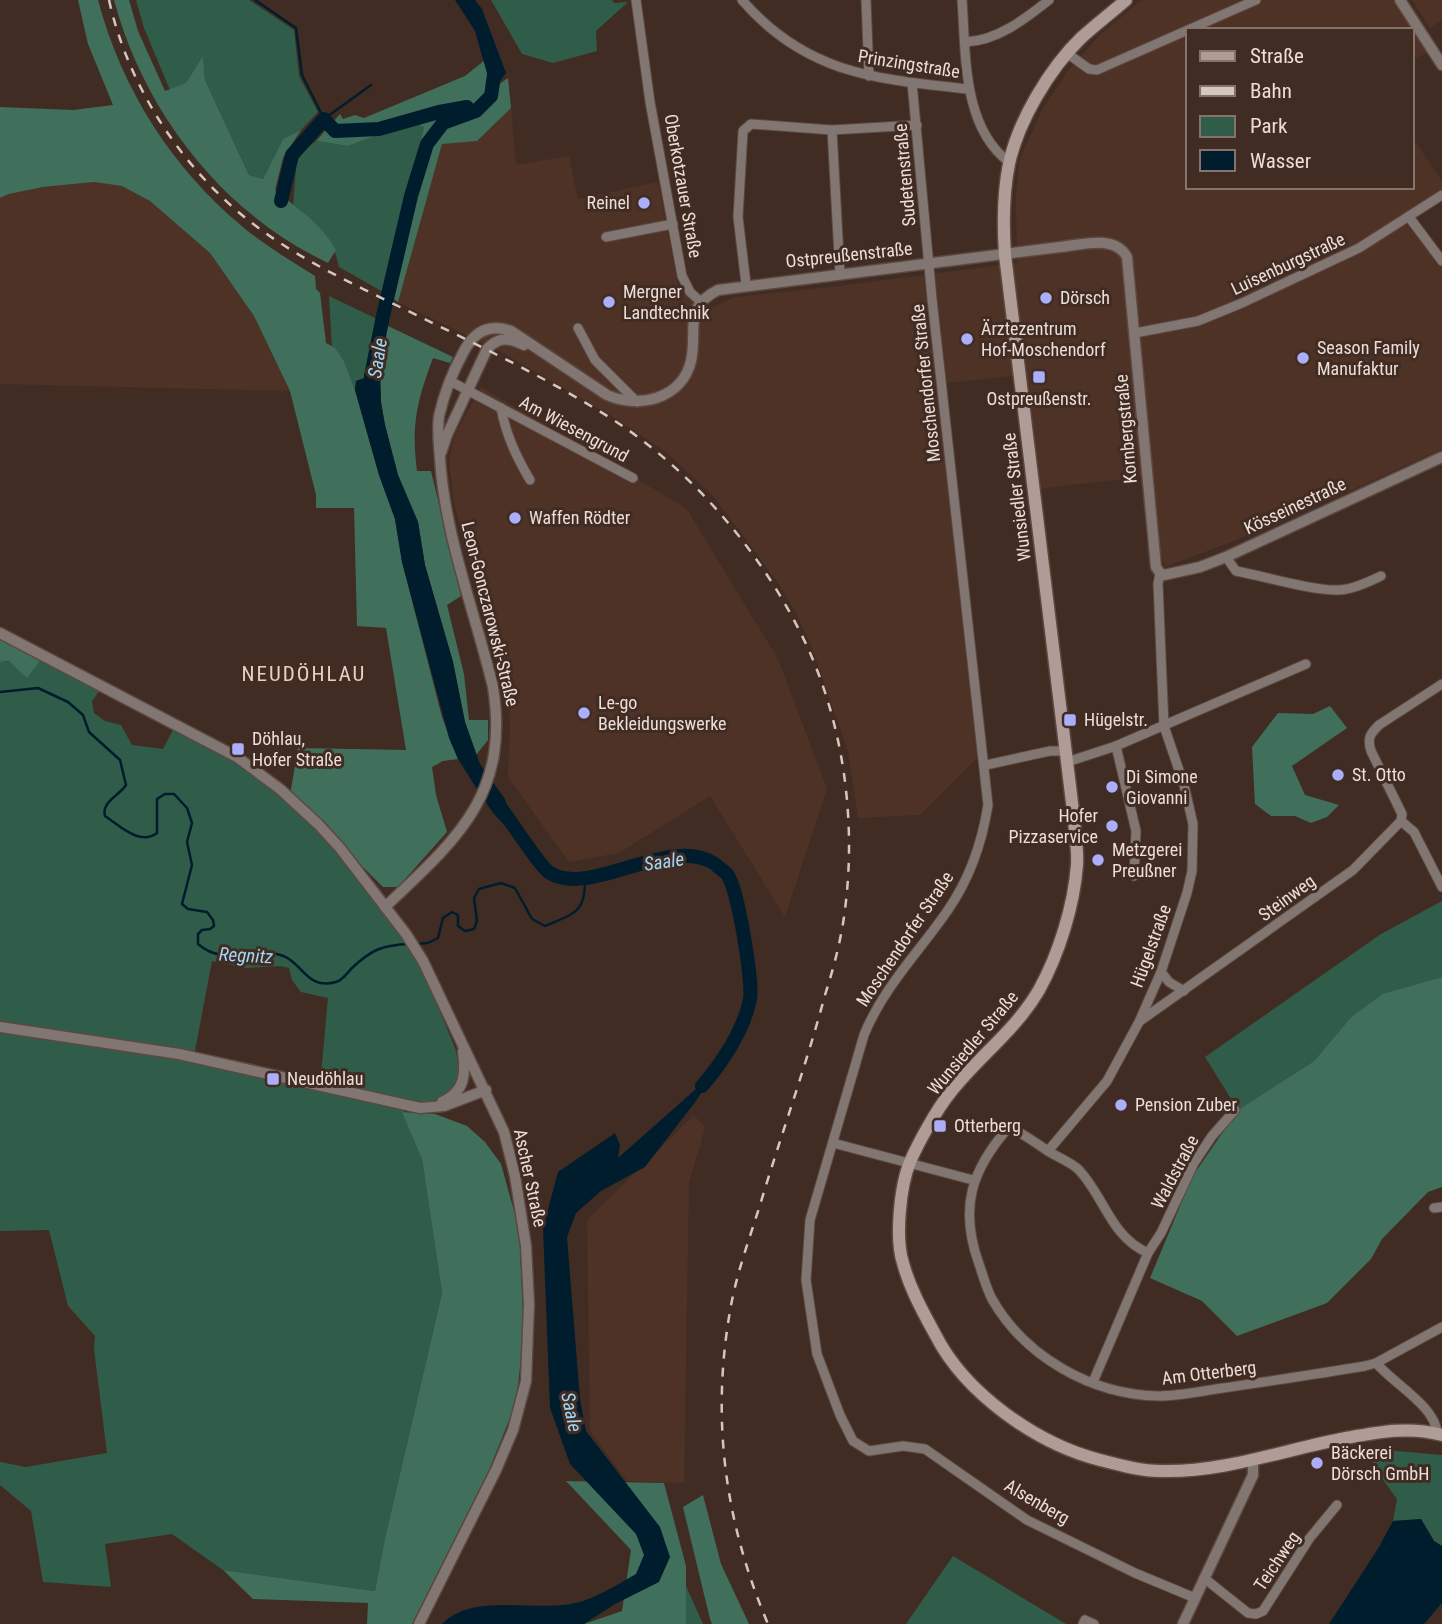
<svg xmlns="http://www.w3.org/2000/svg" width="1442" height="1624" viewBox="0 0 1442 1624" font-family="'Roboto Condensed',sans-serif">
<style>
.built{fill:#4e3226}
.green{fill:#305d4a;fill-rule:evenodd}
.forest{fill:#406f5b}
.water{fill:#001d2d}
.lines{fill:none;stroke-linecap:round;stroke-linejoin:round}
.stream{stroke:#001d2d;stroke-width:2.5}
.river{stroke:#001d2d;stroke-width:14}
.minor-casing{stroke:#5c4840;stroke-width:11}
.tertiary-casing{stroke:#5c4840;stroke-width:13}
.secondary-casing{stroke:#5c4840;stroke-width:15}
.minor{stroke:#827672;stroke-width:9}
.tertiary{stroke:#827672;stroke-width:10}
.secondary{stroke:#af9c96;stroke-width:12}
.rail{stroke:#d5c6c0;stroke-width:2.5;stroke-dasharray:9 9;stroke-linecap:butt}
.poi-dot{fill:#abaffb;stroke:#412c23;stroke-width:2.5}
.labels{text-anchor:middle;stroke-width:6;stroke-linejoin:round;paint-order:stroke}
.street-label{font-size:18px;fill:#ebddd7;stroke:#412c23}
.poi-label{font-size:18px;fill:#ebddd7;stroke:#412c23;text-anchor:start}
.water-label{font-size:19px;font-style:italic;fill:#a0d7f8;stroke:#412c23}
.quarter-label{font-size:21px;letter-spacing:2px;fill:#eacec2;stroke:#412c23}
</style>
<rect width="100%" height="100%" fill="#412c23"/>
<g class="built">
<path d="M1141 0H1397L1432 50 1412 60V30H1188V187H1412V137L1442 181V194L1408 216 1442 260V449L1270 527 1165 567 1142 477 1028 490 1013 376 936 384 982 753 920 815 858 818 848 751 812 648 795 611 777 581 715 498 666 452 610 415 501 352 398 302 442 143 477 141 511 108 516 165 569 156 578 199 658 182 679 291 711 308 735 297 822 288 1017 263 1016 197 1019 161 1043 108 1070 68 1101 34Z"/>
<path d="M1412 0H1442V20L1430 28Z"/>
<path d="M94 182 122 186 150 201 210 253 254 316 290 391 0 384V198L9 194 43 187Z"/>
<path d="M481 387 686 508 778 659 827 789 785 917 710 796 619 853 569 862 508 777 510 728 509 691 499 653 486 618 466 553 454 502 449 461 454 437Z"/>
<path d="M694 1115 705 1128 689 1182 684 1483 627 1481 590 1431 587 1220Z"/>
</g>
<g class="green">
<path d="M136 0H249L294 30 299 76 318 112 301 130 283 139 263 179 249 175 205 80 203 57 186 83 170 90 144 28Z"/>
<path d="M491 0H612L614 3 628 2 596 31 597 51 553 63 522 54Z"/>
<path d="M411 123 424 127 383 292 339 267C333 235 316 226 293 205L297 156 316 141 348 146Z"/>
<path d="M329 296 377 319 364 378 356 381 355 390 344 361 332 347Z"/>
<path d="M41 659 100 690 92 701 94 713 105 721 121 725 132 745 163 749 175 726 254 770 325 830 418 958 455 1048 462 1077 446 1096 403 1112 422 1159 442 1293 385 1538 375 1591 223 1570 172 1534 105 1544 111 1587 43 1582 31 1511 0 1485V1462L26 1467 107 1453 94 1349 95 1336 68 1306 49 1230 0 1231V662ZM212 961 246 968 280 966 289 968 292 980 301 992 328 998 320 1085 194 1056Z"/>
<path d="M1442 901V977L1383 995 1351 1017 1314 1061 1238 1110 1205 1057 1381 934Z"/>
<path d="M1374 1449 1442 1455V1546L1434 1541 1421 1519 1393 1521 1397 1499 1373 1466Z"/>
<path d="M953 1556 1066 1624H906Z"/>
<path d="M686 1586 702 1622 703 1624H686Z"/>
</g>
<g class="forest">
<path d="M78 0H98C122 90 172 168 244 228 266 246 291 261 315 276L316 289 320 293 326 343 335 348 344 361 355 390 379 475 395 519 402 562 442 717 458 759 443 761 432 767 436 795 447 832 398 887H383L290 795 298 748 406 750 386 628 357 626 354 508H316V495L290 391 254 316 210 253 150 201 122 186 94 182 43 187 9 194 0 198V107L73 110 113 105 88 44Z"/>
<path d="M114 0H129L138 31 165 91 186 83 203 56 205 80 249 175 263 179 283 139 301 130 283 158 275 190C299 210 320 222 336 250L328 263C222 213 144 112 114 0Z"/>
<path d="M485 60 487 73 495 87 508 78 511 108 477 141 442 144 398 302 383 292 424 127 411 123 348 146 316 141 340 114 343 119 355 115 364 118 465 76Z"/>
<path d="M386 325 453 357 450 363 433 358C417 401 411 425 417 471H431L461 596 447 605 464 674 469 720H488V740L476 755 465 722 453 662 425 565 418 522 398 475 385 425 381 402 380 373Z"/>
<path d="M0 635 41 659 27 678 9 661 0 662Z"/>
<path d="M1330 706 1347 728 1292 766 1305 795 1339 805 1327 817 1311 823 1295 816H1271L1255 804 1252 747 1278 713 1313 714Z"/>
<path d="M1442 977V1187L1428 1192 1382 1239 1371 1259 1327 1303 1237 1336 1202 1301 1150 1278 1192 1177 1238 1110 1314 1061 1351 1017 1383 994Z"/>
<path d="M402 1112 435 1114 467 1126 485 1142 501 1164 519 1229 524 1331 516 1403 489 1470 412 1624H367L368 1603 253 1599 223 1570 375 1591 385 1538 442 1293 422 1159Z"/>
<path d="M566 1481 664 1483 686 1566V1624H584L622 1611 631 1550Z"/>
<path d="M703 1495 721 1564 749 1624H712L710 1619 683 1507Z"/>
</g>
<g class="water">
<path d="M455 0H475L482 9 506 73 495 88 487 73 475 31Z"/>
<path d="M380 373 381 402 385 425 398 475 418 522 425 565 453 662 465 722 480 764 505 799 512 833 493 813 475 786 458 759 449 738 402 562 395 519 379 475 355 390 356 381Z"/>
<path d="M714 1073 696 1101 645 1167 601 1191 576 1213 567 1237 580 1399 586 1431 660 1527 670 1557 659 1582 615 1604 584 1624H442C475 1590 540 1615 583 1601 601 1595 620 1583 636 1574L644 1555 636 1534 570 1464 550 1408 543 1228 558 1172 615 1133 620 1145 618 1158Z"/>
<path d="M1421 1519 1434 1541 1442 1546V1603L1424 1624H1329L1379 1547 1393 1521Z"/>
</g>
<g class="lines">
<g class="stream">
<path d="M255 0 296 28 302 75 324 119 371 85"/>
<path d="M0 692 38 688 68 702 83 715 89 732 120 760 126 785C119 796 101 802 105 816 120 826 140 846 157 833V799L165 794H174L187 808 192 823 187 842 192 865 182 904 188 909 207 912 213 920 214 926 210 929 202 930 198 934V944C222 965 249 950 276 954 303 958 304 991 336 982 343 980 347 973 352 968 372 949 383 945 410 944"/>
<path d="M416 944 428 943 438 938 443 918 452 912 458 915V926L465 931 474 929 477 921 474 898 479 889 501 883 515 888 532 919 545 926C575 913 586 913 585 877"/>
</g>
<g class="river">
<path d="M281 201 292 155 324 119 335 131 379 129 439 112 467 107"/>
<path d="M371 393V376L383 316 411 196 427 144 443 123 476 111 491 96 495 68"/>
<path d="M496 801C506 814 540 867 550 873 591 898 669 834 715 864 718 867 724 871 727 874 738 888 753 982 750 999 744 1030 722 1063 702 1086"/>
</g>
<g class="minor-casing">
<g id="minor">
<path d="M636 0 650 102 682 276 690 292 701 302"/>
<path d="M742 0C806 74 876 79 968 89"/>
<path d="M866 0 869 76"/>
<path d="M962 0C966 53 962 127 1009 162"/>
<path d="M965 42C997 41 1025 19 1049 0"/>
<path d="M1068 54 1089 69 1097 70 1256 0"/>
<path d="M912 83 932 299 988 805C982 843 970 878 948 910 919 952 883 988 864 1035L810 1220 806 1280 817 1354 840 1415 853 1441 869 1451 903 1446 925 1449 1027 1520 1135 1573 1195 1598"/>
<path d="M832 130 840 274"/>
<path d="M1409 217 1442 261"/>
<path d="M606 237 673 224"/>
<path d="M746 284 738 217 743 131 751 124 832 130 917 125"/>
<path d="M578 328 595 360 637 402"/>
<path d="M1135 333 1198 321 1242 303 1359 248 1442 195"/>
<path d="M450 381 633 478"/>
<path d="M501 408C506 435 516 456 530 480"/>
<path d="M1226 557 1236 571C1263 576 1313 591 1339 590 1354 589 1368 582 1381 576"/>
<path d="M1116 746 1136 831 1134 876"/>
<path d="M1067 762 1116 746 1306 664"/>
<path d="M986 765 1050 751H1066"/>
<path d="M1401 821 1414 832 1442 887"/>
<path d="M1161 972 1169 982 1184 991"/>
<path d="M1140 1021 1353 870 1401 821 1402 814 1371 751C1367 738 1370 734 1379 725L1442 684"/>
<path d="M833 1143 973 1180"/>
<path d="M1048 1151 1107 1081 1139 1022 1161 972 1187 893 1192 871 1193 824 1184 785 1164 726 1158 584 1160 573"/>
<path d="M1434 1208 1442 1207"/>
<path d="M1148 1253C1111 1237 1105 1198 1079 1170 1072 1163 1060 1158 1051 1153 1037 1144 1024 1134 1009 1127 971 1170 959 1208 979 1264 983 1275 986 1288 992 1299 1025 1357 1092 1395 1159 1396 1180 1396 1202 1391 1223 1388 1270 1381 1318 1374 1365 1366L1376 1363 1442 1327"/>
<path d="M1376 1363C1393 1383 1436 1407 1437 1433"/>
<path d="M1093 1382 1148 1253 1161 1233 1194 1163 1212 1136 1235 1110"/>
<path d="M1204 1578 1248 1613 1256 1614 1263 1611 1309 1539 1337 1505"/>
<path d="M1083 1624 1085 1620 1094 1624"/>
</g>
</g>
<g class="tertiary-casing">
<g id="tertiary">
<path d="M1400 0 1442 65"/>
<path d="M441 453 447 435 487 349C499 336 510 338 524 345"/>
<path d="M0 633 237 757 280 789 319 825 340 848 406 934 423 961 504 1132 515 1176 526 1246 529 1304 526 1381 513 1430 496 1470 419 1624"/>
<path d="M385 907C457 839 510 795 493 687 475 612 445 537 440 459 439 444 437 431 439 416 444 394 453 371 464 351 474 332 489 323 511 331L607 395C639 409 682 399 691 361 698 330 682 308 718 290L1060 247C1081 245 1115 234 1127 257L1156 567 1160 573 1164 575 1200 567 1226 557 1442 457"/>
<path d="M0 1027 179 1054 420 1108 444 1106 486 1090"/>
<path d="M442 1102C465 1092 466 1074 463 1051"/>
<path d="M1183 1624 1253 1475V1459"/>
</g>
</g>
<g class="secondary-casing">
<path id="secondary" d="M1126 0C1111 13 1095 25 1081 38 1050 68 1018 121 1009 164 1003 193 1003 225 1005 255L1074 819C1075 834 1078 850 1077 865 1074 905 1059 954 1039 990 1016 1030 978 1057 950 1093 937 1109 918 1143 910 1162 900 1186 895 1239 903 1263 910 1289 923 1312 936 1336 966 1394 1037 1444 1100 1460 1119 1465 1141 1471 1161 1471 1222 1473 1287 1449 1346 1438 1379 1432 1409 1426 1442 1435"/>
</g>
<use href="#minor" class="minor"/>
<use href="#tertiary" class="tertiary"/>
<use href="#secondary" class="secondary"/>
<path class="rail" d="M109 0C128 86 182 169 252 223 297 258 349 282 400 307 471 342 544 376 612 419 694 472 764 555 806 644 845 728 857 826 844 917 840 944 833 970 825 995 806 1066 781 1135 760 1205 749 1240 736 1275 730 1311 711 1420 725 1523 768 1624"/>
</g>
<g class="poi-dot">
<circle cx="644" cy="203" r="7"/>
<circle cx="1046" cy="298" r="7"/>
<circle cx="609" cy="302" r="7"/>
<circle cx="967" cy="339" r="7"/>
<circle cx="1303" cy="358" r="7"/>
<rect x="1032" y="370" width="14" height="14" rx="3.5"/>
<circle cx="515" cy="518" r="7"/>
<circle cx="584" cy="713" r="7"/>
<rect x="1063" y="713" width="14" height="14" rx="3.5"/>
<rect x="231" y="742" width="14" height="14" rx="3.5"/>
<circle cx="1338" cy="775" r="7"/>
<circle cx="1112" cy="787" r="7"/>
<circle cx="1112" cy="826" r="7"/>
<circle cx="1098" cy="860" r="7"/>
<rect x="266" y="1072" width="14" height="14" rx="3.5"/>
<circle cx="1121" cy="1105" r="7"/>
<rect x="933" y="1119" width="14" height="14" rx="3.5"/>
<circle cx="1317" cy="1463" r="7"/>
</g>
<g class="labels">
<g class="street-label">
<text transform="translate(909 64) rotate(9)" y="6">Prinzingstraße</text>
<text transform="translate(905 175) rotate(-95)" y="6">Sudetenstraße</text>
<text transform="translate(683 186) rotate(80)" y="6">Oberkotzauer Straße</text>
<text transform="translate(849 255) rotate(-6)" y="6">Ostpreußenstraße</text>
<text transform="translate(1288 264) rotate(-25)" y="6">Luisenburgstraße</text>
<text transform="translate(926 383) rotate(-96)" y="6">Moschendorfer Straße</text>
<text transform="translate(574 429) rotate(28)" y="6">Am Wiesengrund</text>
<text transform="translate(1126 429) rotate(-95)" y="6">Kornbergstraße</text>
<text transform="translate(1017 497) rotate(-97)" y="6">Wunsiedler Straße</text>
<text transform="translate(1295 506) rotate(-25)" y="6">Kösseinestraße</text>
<text transform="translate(490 614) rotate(76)" y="6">Leon-Gonczarowski-Straße</text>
<text transform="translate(1287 898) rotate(-36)" y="6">Steinweg</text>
<text transform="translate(905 939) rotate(-56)" y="6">Moschendorfer Straße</text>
<text transform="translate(1151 946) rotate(-70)" y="6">Hügelstraße</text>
<text transform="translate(973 1043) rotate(-50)" y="6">Wunsiedler Straße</text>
<text transform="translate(1175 1172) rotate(-62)" y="6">Waldstraße</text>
<text transform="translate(530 1178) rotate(78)" y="6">Ascher Straße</text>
<text transform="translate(1209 1373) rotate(-7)" y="6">Am Otterberg</text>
<text transform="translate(1037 1502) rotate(30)" y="6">Alsenberg</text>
<text transform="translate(1277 1561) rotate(-56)" y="6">Teichweg</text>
</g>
<g class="poi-label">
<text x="630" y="209" text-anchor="end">Reinel</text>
<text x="623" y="298">Mergner<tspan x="623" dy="21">Landtechnik</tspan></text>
<text x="1060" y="304">Dörsch</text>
<text x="981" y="335">Ärztezentrum<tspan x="981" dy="21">Hof-Moschendorf</tspan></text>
<text x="1317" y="354">Season Family<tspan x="1317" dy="21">Manufaktur</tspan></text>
<text x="1039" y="405" text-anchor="middle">Ostpreußenstr.</text>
<text x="529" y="524">Waffen Rödter</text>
<text x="598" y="709">Le-go<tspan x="598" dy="21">Bekleidungswerke</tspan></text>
<text x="1084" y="726">Hügelstr.</text>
<text x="252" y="745">Döhlau,<tspan x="252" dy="21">Hofer Straße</tspan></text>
<text x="1352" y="781">St. Otto</text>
<text x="1126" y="783">Di Simone<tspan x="1126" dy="21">Giovanni</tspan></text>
<text x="1098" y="822" text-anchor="end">Hofer<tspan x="1098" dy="21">Pizzaservice</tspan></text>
<text x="1112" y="856">Metzgerei<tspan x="1112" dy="21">Preußner</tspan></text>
<text x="287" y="1085">Neudöhlau</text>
<text x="1135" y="1111">Pension Zuber</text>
<text x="954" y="1132">Otterberg</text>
<text x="1331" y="1459">Bäckerei<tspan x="1331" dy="21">Dörsch GmbH</tspan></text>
</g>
<g class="water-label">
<text transform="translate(377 358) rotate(-81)" y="7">Saale</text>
<text transform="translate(664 861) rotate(-8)" y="7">Saale</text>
<text transform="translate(246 955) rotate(3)" y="7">Regnitz</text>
<text transform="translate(572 1412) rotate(78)" y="7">Saale</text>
</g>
<g class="quarter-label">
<text x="304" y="681">NEUDÖHLAU</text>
</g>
</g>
<rect x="1186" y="28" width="228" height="161" fill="#412c23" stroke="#85736b" stroke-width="2"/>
<rect x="1200" y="51" width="35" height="10" fill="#af9c96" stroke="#85736b" stroke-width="2"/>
<text x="1250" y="63" font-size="21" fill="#ebddd7">Straße</text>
<rect x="1200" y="86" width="35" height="10" fill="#d5c6c0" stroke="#85736b" stroke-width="2"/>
<text x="1250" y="98" font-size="21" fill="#ebddd7">Bahn</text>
<rect x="1200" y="116" width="35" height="21" fill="#305d4a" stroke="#85736b" stroke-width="2"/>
<text x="1250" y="133" font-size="21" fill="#ebddd7">Park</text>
<rect x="1200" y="150" width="35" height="21" fill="#001d2d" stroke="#85736b" stroke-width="2"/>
<text x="1250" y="168" font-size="21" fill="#ebddd7">Wasser</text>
</svg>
